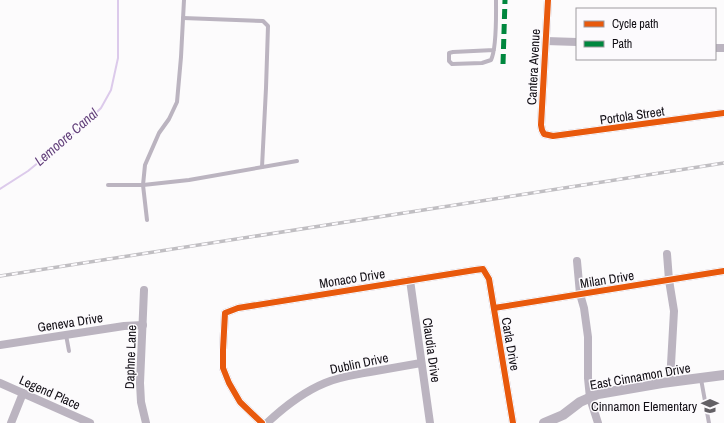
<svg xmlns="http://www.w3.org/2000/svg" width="724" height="423" viewBox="0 0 724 423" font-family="'Archivo Narrow',sans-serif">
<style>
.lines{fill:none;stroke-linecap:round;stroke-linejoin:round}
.stream{stroke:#dccaeb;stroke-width:2}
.service{stroke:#bbb4c0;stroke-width:4}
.minor{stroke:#bbb4c0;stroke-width:8}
.tertiary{stroke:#bbb4c0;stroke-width:10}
.rail-casing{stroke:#c0bec2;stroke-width:3.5}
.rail{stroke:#fcfafd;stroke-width:2;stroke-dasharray:6;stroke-linecap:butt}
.quiet{stroke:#00873e;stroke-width:5;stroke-dasharray:10 5;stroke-linecap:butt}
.cycleway-casing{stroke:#fcfafd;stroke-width:8}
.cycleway{stroke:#e8590c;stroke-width:6}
.labels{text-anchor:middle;stroke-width:3;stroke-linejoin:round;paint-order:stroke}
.street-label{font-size:13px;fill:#100d13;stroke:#fcfafd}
.poi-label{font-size:13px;fill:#100d13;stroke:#fcfafd;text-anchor:end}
.water-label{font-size:14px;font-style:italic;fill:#613e79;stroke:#fcfafd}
</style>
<rect width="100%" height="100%" fill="#fcfbfc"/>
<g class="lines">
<path class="stream" d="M0 189 28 171 84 125 101 108 111 90 118 58V0"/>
<g class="service">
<path d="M183 18 263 21 268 26 266 88 262 167"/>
<path d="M494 50 453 52 449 53V61L452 64 482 63 491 60C497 48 496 15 496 0"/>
<path d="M108 185H143L189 180 297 161"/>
<path d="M147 220 143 185 145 165 159 133 169 119 177 102 181 57 184 0"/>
<path d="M66 335 69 351"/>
<path d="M701 379 709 423"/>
</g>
<g class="minor">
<path d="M548 0 541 125 542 130 544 134 553 136 724 113"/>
<path d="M546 41 577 42"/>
<path d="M715 48H724"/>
<path d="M667 254 669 280 674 311 670 382"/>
<path d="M577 261 580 294 584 308 588 337V378L590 398 598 423"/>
<path d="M410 280 430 423"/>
<path d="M144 290 140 383 141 402 146 423"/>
<path d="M494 308 724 271"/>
<path d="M0 345 124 326 143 325"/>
<path d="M0 383 90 423"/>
<path d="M11 423 23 393"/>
<path d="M262 423 240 402 229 383 223 368V350L225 313 238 308 475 270 483 269 489 279 513 423"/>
<path d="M267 423C284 407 303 392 325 383 339 377 354 375 370 372 387 369 404 366 421 363"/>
</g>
<path class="tertiary" d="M544 423 563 415 580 402 598 394 662 383 724 375"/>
<g class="rail-casing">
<path id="rail" d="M0 276 724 163"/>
</g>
<use href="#rail" class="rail"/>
<path class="quiet" d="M503 64 505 0"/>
<g class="cycleway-casing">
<g id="cycleway">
<path d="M548 0 541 125 542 130 544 134 553 136 724 113"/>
<path d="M494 308 724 271"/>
<path d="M262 423 240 402 229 383 223 368V350L225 313 238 308 475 270 483 269 489 279 513 423"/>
</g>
</g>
<use href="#cycleway" class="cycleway"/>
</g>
<defs>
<g id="school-bare" transform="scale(1.38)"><path d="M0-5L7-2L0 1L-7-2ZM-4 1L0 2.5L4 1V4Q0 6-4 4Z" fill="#636065" stroke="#fcfafd" stroke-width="2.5" paint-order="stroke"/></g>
</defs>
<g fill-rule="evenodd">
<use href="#school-bare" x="710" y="406"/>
</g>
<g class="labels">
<g class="street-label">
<text transform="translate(533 67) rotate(-87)" y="5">Cantera Avenue</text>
<text transform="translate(632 115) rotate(-8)" y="5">Portola Street</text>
<text transform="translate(352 278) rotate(-9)" y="5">Monaco Drive</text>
<text transform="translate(607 279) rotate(-9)" y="5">Milan Drive</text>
<text transform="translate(70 322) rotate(-9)" y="5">Geneva Drive</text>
<text transform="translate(511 344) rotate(80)" y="5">Carla Drive</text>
<text transform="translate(432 350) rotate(82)" y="5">Claudia Drive</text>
<text transform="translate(130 357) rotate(-88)" y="5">Daphne Lane</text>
<text transform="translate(359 363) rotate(-12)" y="5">Dublin Drive</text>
<text transform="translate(640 376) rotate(-10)" y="5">East Cinnamon Drive</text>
<text transform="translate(50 392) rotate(24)" y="5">Legend Place</text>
</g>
<g class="poi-label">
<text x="697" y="411">Cinnamon Elementary</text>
</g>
<g class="water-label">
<text transform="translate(66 137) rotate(-41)" y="5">Lemoore Canal</text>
</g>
</g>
<rect x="576" y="8" width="140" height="52" fill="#fcfafd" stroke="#9e9b9f"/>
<rect x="584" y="21" width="20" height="6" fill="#e8590c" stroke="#9e9b9f"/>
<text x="612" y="28" font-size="12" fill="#100d13">Cycle path</text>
<rect x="584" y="41" width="20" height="6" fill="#00873e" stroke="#9e9b9f"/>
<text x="612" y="48" font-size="12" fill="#100d13">Path</text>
</svg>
